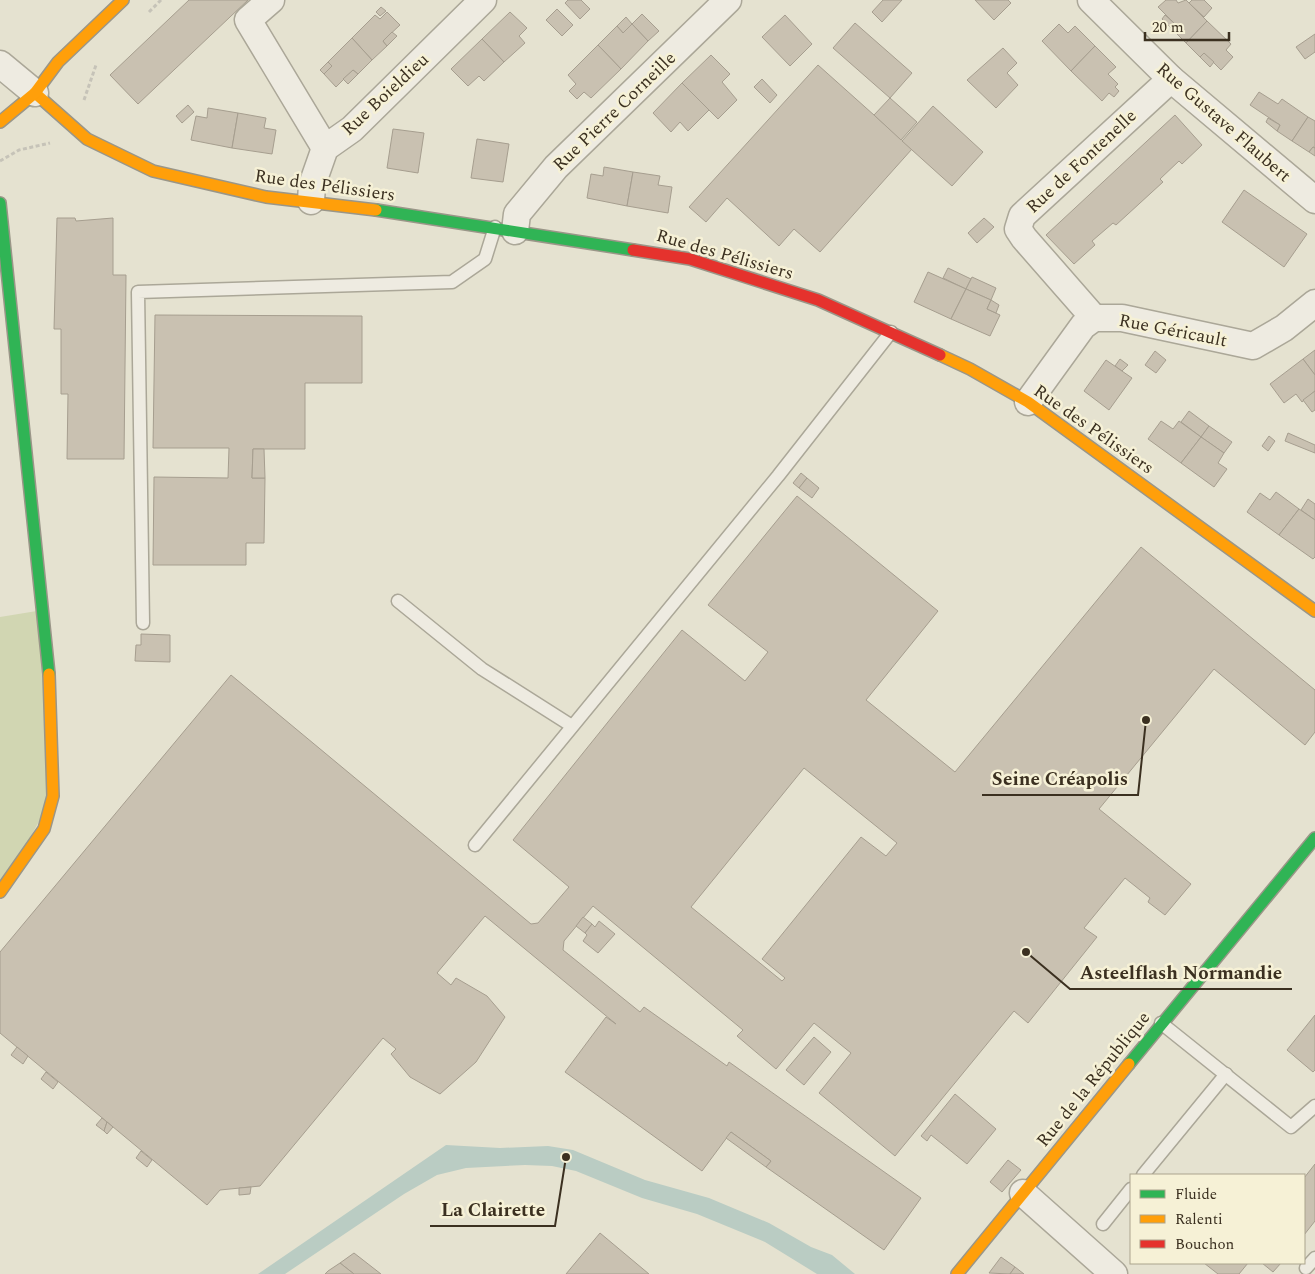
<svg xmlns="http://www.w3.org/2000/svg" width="1315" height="1274" viewBox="0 0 1315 1274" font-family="Spectral,serif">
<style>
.green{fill:#d1d6b2}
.water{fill:#baccc3}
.building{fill:#c9c1b1;stroke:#a69e8f;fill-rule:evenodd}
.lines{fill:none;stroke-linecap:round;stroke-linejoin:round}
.lane-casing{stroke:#aba798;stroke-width:15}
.street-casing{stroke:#aba798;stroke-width:29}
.fast-casing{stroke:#9a9688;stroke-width:14}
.slow-casing{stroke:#9a9688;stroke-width:14}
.jam-casing{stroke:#9a9688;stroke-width:14}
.path{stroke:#c6c3b8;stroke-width:3;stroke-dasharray:4 2.5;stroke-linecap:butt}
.lane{stroke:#eeebe1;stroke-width:12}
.street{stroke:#eeebe1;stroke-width:26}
.fast{stroke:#30b455;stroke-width:11}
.slow{stroke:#ff9f0a;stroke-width:11}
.jam{stroke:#e5322d;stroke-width:11}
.labels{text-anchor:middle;stroke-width:5;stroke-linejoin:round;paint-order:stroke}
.street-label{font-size:18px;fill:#3b3020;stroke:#f6f1d6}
.leader{fill:none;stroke:#3b3020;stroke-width:2}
.callout-dot{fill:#3b3020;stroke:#f6f1d6;stroke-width:2}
.callout-label{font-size:19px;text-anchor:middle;font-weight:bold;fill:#3b3020;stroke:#f6f1d6;stroke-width:5;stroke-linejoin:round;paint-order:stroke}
</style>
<rect width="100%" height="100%" fill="#e5e2d0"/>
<path class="green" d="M43 610 53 796 0 892V617Z"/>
<path class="water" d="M446 1145 500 1148 548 1146 573 1150 645 1180 709 1198 769 1223 811 1247 832 1255 855 1274H817L765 1242 697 1214 642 1198 576 1171 552 1166 525 1165 466 1168 437 1175 404 1194 285 1274H258Z"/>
<g class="building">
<path d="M189 0H248L138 104 110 75Z"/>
<path d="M568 0H581L590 9 580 19 565 3Z"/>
<path d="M883 0H902L882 22 872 12Z"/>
<path d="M975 0H1008L1011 3 994 20Z"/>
<path d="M1166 0H1176L1178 3 1186 0 1207 21 1186 43 1172 29 1175 24 1158 7Z"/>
<path d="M1192 0H1204L1212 8 1204 17 1189 3Z"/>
<path d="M381 7 386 11 380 16 376 12Z"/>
<path d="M557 9 573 25 562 36 546 20Z"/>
<path d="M387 12 400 25 383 41 387 46 372 60 352 38 375 15 380 19Z"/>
<path d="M510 12 527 28 519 36 525 43 504 62 482 39Z"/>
<path d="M642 14 659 31 648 41 632 24Z"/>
<path d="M785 15 812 44 790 66 762 37Z"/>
<path d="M1165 15 1175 24 1172 29 1162 19Z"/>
<path d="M626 17 632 24 623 33 617 26Z"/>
<path d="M1207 21 1231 44 1226 50 1233 57 1221 70 1204 53 1200 57 1186 43Z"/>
<path d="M855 23 912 73 890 98 833 48Z"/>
<path d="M632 24 648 41 621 69 598 45 617 26 623 33Z"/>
<path d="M1059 24 1068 33 1075 26 1095 46 1071 71 1042 41Z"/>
<path d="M392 32 397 36 387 46 383 41Z"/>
<path d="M1315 34V52L1305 59 1296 47Z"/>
<path d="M352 38 372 60 358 74 353 70 336 87 324 74 332 66 328 62Z"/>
<path d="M482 39 504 62 484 81 479 76 468 86 451 69Z"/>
<path d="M598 45 621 69 591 98 584 92 577 99 569 91 576 84 568 75Z"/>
<path d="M1095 46 1116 67 1108 74 1118 84 1115 87 1119 91 1114 97 1109 93 1102 101 1071 71Z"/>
<path d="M1003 48 1017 63 1007 73 1018 85 996 108 967 80Z"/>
<path d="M1204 53 1214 62 1210 67 1200 57Z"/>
<path d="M711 55 730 74 722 82 737 100 718 119 682 83Z"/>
<path d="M328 62 332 66 324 74 320 70Z"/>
<path d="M818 65 912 149 820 252 794 229 779 246 727 198 706 222 689 207Z"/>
<path d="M353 70 358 74 348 84 343 79Z"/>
<path d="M762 79 777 95 770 103 754 87Z"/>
<path d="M682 83 709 110 688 131 680 122 671 132 653 113Z"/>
<path d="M1259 92 1278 104 1282 99 1308 117 1292 141 1277 131 1280 125 1250 105Z"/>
<path d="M890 98 917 122 901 140 874 115Z"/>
<path d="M188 105 194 112 182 123 176 116Z"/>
<path d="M933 106 983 152 952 186 902 141Z"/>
<path d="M208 108 238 113 232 148 191 140 196 116 207 118Z"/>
<path d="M238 113 266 118 264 128 276 130 272 154 232 148Z"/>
<path d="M1175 115 1202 145 1182 164 1179 161 1160 179 1163 182 1116 225 1113 223 1092 241 1095 245 1074 264 1046 235Z"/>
<path d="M1308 117 1315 121V148L1313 147 1309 152 1292 141Z"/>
<path d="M1268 118 1280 125 1277 131 1266 122Z"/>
<path d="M393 129 424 133 418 173 387 168Z"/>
<path d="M477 139 509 144 503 182 471 178Z"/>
<path d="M1313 147 1315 148V156L1309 152Z"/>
<path d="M604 167 633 172 627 206 587 198 591 174 603 176Z"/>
<path d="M633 172 660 176 658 185 672 187 668 213 627 206Z"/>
<path d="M1244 190 1307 234 1284 267 1222 222Z"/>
<path d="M57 218H75L76 221 113 218V275H126L124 459H67L68 394H61V329H54Z"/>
<path d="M984 218 994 227 977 243 968 233Z"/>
<path d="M948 268 971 279 966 289 943 278Z"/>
<path d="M928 272 966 289 951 319 914 302Z"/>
<path d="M972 277 996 288 991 300 966 289Z"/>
<path d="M966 289 991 300 987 309 1000 315 990 336 951 319Z"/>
<path d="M991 300 999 305 996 313 987 309Z"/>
<path d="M155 315 362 316V383H305V449H253L252 478H265L264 543H246V565H153L154 477 228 478 229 448H153Z"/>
<path d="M1315 350V375L1303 359Z"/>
<path d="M1155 351 1166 360 1156 373 1145 365Z"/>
<path d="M1120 359 1128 365 1122 371 1115 366Z"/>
<path d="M1303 359 1315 375V391L1302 402 1296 394 1284 403 1270 384Z"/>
<path d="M1106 360 1132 378 1109 410 1084 391Z"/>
<path d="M1315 391V410L1312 412 1303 400Z"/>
<path d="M1189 411 1209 426 1201 437 1181 422Z"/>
<path d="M1161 421 1173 429 1179 421 1201 437 1181 463 1148 439Z"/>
<path d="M1209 426 1232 442 1224 453 1201 437Z"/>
<path d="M1288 433 1315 445V453L1285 441Z"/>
<path d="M1269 436 1275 441 1268 451 1262 446Z"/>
<path d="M1201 437 1224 453 1218 463 1227 469 1214 487 1181 463Z"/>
<path d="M253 449H264L265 478H252Z"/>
<path d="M801 473 807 478 799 488 793 483Z"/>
<path d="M807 478 819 488 812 498 799 488Z"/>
<path d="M1276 492 1299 509 1279 535 1247 512 1260 493 1270 500Z"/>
<path d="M797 496 938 611 866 700 955 772 1141 547 1315 690V732L1305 745 1214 669 1099 809 1191 884 1165 915 1148 902 1150 898 1125 878 1084 928 1097 937 1028 1023 1014 1011 895 1156 819 1093 851 1053 814 1023 776 1069 737 1036 743 1030 593 906 564 941 563 950 640 1012 644 1007 727 1066 729 1062 921 1198 884 1250 766 1167 771 1161 731 1132 702 1171 565 1072 606 1017 616 1024 485 916 437 973 451 985 456 978 487 996 505 1017 476 1062 440 1094 410 1077 391 1054 396 1049 383 1038 260 1186 220 1190 207 1205 0 1033V952L231 675 525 919 531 924 538 923 569 887 513 840 682 630 745 681 768 652 708 605ZM804 768 897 843 886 856 861 837 762 959 785 978 782 981 691 907Z"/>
<path d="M1308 499 1315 504V520L1301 510Z"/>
<path d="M1299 509 1315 520V557L1313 559 1279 535Z"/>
<path d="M141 634 170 635V662L135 661 136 645H141Z"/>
<path d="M583 917 592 924 585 933 576 926Z"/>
<path d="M599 921 615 934 598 953 583 941 587 935 585 933 592 924 595 927Z"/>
<path d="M1315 1015V1070L1313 1072 1287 1050Z"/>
<path d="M814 1037 831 1052 804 1085 786 1070Z"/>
<path d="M17 1047 28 1056 23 1064 11 1055Z"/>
<path d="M46 1072 58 1082 53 1089 41 1079Z"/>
<path d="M955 1094 996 1129 967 1164 931 1135 927 1141 921 1136Z"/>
<path d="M102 1118 107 1122 104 1131 96 1125Z"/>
<path d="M107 1122 113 1127 107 1134 104 1131Z"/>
<path d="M731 1132 771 1161 766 1167 726 1138Z"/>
<path d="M141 1151 152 1160 147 1167 136 1158Z"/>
<path d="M1008 1160 1021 1170 1002 1192 990 1182Z"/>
<path d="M1315 1164V1221L1304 1235V1178Z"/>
<path d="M251 1187 250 1194 239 1195V1188Z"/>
<path d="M600 1233 649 1274H566Z"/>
<path d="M354 1253 381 1274H354L340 1263Z"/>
<path d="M1001 1257 1015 1267 1010 1274 989 1273Z"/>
<path d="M340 1263 354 1274H325L328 1271Z"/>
<path d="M1204 1263H1248L1239 1274H1218Z"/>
<path d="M1262 1263H1281L1273 1272Z"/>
<path d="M1015 1267 1024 1274H1010Z"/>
</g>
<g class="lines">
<g class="lane-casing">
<g id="lane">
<path d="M398 601 482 669 572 726"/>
<path d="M143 623 138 292 452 282 485 259 495 227"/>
<path d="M475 845 778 476 891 332"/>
<path d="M1161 1023 1291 1127 1315 1106"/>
<path d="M1143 1175 1226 1074"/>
<path d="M1103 1224 1131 1189"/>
<path d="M1306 1268 1315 1258"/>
</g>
</g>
<g class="street-casing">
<g id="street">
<path d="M271 0 248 20 325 148"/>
<path d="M1091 0 1171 79 1315 200"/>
<path d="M0 64 35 93"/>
<path d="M311 201 312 185 325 148 352 129 483 0"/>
<path d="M515 231 517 214 556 167 728 0"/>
<path d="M1094 318 1024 238 1018 229 1022 216 1171 79"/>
<path d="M1028 402 1083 326 1094 318H1122L1253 346 1284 328 1315 303"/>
<path d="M1023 1193 1114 1274"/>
</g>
</g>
<g class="fast-casing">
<g id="fast">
<path d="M0 203 49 674"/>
<path d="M376 210 633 250"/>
<path d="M1129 1064 1315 838"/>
</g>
</g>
<g class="slow-casing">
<g id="slow">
<path d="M35 93 87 139 153 171 266 197 376 210"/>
<path d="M0 122 35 93 58 62 123 0"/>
<path d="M940 355 970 369 1028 402 1315 611"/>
<path d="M0 892 44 829 53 796 49 674"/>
<path d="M957 1274 1129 1064"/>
</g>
</g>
<g class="jam-casing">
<path id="jam" d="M633 250 690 259 818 300 940 355"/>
</g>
<g class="path">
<path d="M149 12 161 0"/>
<path d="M84 100 96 65"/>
<path d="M0 161 19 150 50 143"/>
</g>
<use href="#lane" class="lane"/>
<use href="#street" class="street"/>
<use href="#fast" class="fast"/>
<use href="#slow" class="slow"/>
<use href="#jam" class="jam"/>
</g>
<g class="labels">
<g class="street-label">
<text transform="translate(385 94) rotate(-43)" y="6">Rue Boieldieu</text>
<text transform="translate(614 111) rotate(-44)" y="6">Rue Pierre Corneille</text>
<text transform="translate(1224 122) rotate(41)" y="6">Rue Gustave Flaubert</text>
<text transform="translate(1081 161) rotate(-43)" y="6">Rue de Fontenelle</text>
<text transform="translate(325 185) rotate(8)" y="6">Rue des Pélissiers</text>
<text transform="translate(725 254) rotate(16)" y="6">Rue des Pélissiers</text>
<text transform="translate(1173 330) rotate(11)" y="6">Rue Géricault</text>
<text transform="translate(1094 429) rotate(35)" y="6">Rue des Pélissiers</text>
<text transform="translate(1093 1079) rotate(-51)" y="6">Rue de la République</text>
</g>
</g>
<path class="leader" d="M1146 720L1138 795H982M1026 952L1070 989H1292M566 1157L555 1226H430"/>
<g class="callout-dot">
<circle cx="1146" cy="720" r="5"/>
<circle cx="1026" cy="952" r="5"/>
<circle cx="566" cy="1157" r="5"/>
</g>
<g class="callout-label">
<text x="1060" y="785">Seine Créapolis</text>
<text x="1181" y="979">Asteelflash Normandie</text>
<text x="493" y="1216">La Clairette</text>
</g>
<rect x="1130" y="1174" width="175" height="90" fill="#f6f1d6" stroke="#aba48d"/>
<rect x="1140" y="1190" width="25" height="8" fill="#30b455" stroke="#aba48d"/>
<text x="1175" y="1199" font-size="15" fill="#3b3020">Fluide</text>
<rect x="1140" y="1215" width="25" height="8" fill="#ff9f0a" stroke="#aba48d"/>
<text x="1175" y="1224" font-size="15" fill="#3b3020">Ralenti</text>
<rect x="1140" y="1240" width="25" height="8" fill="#e5322d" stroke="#aba48d"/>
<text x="1175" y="1249" font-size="15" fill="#3b3020">Bouchon</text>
<path d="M1145 32v8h84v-8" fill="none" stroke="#3b3020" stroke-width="2.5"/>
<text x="1152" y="32" font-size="15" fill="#3b3020" stroke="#f6f1d6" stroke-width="4" paint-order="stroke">20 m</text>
</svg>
